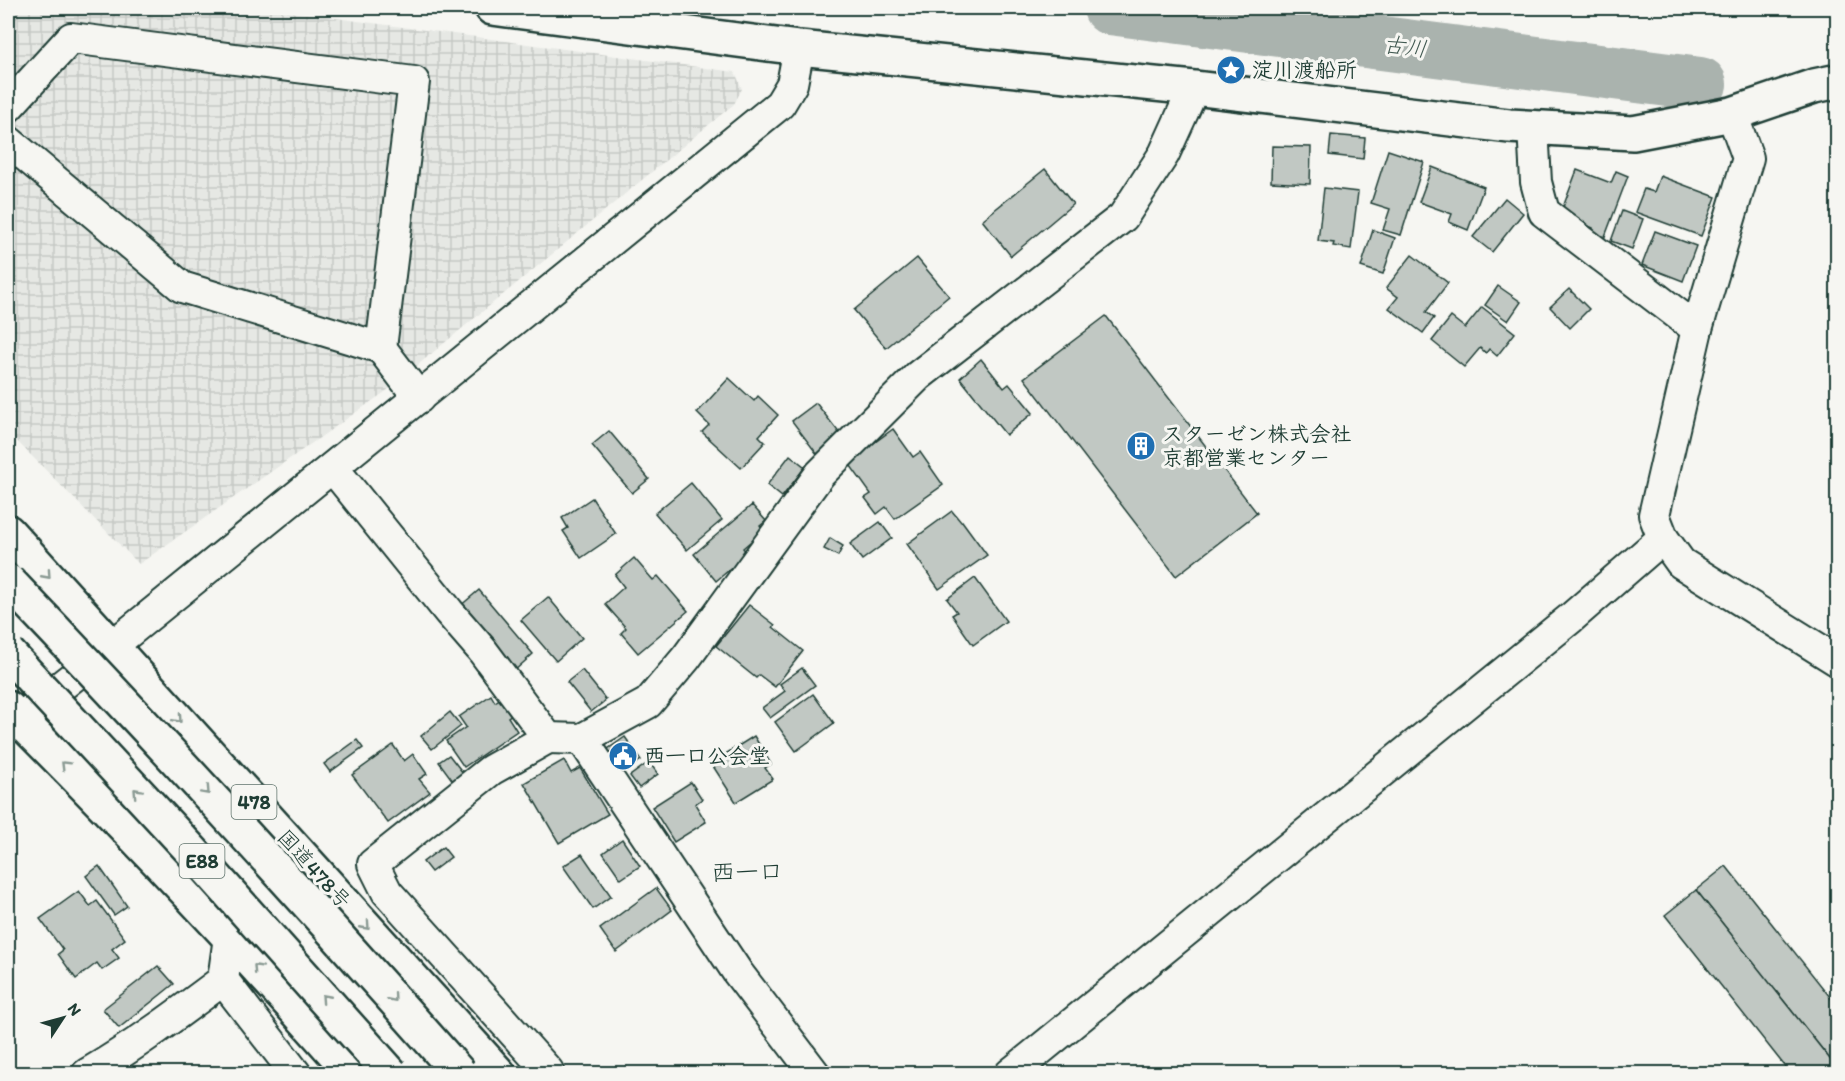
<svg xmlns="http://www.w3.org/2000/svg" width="1845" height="1081" viewBox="0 0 1845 1081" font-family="Itim,'Klee One',sans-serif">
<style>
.industrial{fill:url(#industrial-grid)}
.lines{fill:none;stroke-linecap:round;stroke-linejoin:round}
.river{stroke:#aab3ae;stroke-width:54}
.building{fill:#c1c8c3;stroke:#1f3d34;stroke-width:1.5}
.street-casing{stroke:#1f3d34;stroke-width:34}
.secondary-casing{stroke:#1f3d34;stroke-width:38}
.highway-casing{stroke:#1f3d34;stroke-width:38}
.street{stroke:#f6f6f2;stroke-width:30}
.secondary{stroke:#f6f6f2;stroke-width:33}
.highway{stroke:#f6f6f2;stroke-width:33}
.highway-bridge-casing{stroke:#1f3d34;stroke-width:38;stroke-linecap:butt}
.highway-bridge{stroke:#f6f6f2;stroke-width:33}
.oneway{stroke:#8a9a93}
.labels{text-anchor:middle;stroke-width:6;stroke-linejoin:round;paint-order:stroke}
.shield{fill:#f6f6f2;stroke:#60746d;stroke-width:1.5}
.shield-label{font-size:20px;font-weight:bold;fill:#1f3d34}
.poi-label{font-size:21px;font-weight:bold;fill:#1f3d34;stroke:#f6f6f2;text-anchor:start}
.street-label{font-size:21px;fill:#1f3d34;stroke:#f6f6f2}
.water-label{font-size:22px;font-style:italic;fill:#425a52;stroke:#f6f6f2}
.quarter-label{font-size:24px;fill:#1f3d34;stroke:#f6f6f2}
</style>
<defs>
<pattern id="industrial-grid" width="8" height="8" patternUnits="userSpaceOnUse" patternTransform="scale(1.5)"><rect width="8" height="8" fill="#e6e8e4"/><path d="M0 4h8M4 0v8" fill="none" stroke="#c5c8c4"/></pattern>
</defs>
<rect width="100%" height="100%" fill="#f6f6f2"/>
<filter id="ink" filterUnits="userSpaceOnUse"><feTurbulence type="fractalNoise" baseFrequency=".0167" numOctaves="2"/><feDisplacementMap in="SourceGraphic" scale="12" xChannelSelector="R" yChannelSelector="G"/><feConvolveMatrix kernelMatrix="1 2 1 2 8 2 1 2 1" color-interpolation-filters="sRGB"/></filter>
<g filter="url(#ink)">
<path class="industrial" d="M8 8H261L735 72 742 89 734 104 385 392 139 564 8 432Z"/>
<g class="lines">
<path class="river" d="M1110 8 1700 84"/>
</g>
<g class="building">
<path d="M1331 135 1365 138 1363 159 1329 155Z"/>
<path d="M1272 146 1311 147 1310 184 1271 182Z"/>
<path d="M1388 150 1424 162 1401 235 1383 230 1390 209 1371 203Z"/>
<path d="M1432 167 1484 187 1468 230 1449 222 1452 214 1419 202Z"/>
<path d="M1045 169 1073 204 1011 256 982 220Z"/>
<path d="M1577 170 1611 183 1616 171 1628 176 1604 239 1591 234 1593 228 1560 215Z"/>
<path d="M1660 176 1716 197 1701 236 1635 212 1644 189 1654 192Z"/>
<path d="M1324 188 1358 192 1351 249 1333 246 1334 243 1318 241Z"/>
<path d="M1505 198 1523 213 1492 252 1473 237Z"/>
<path d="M1622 211 1643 219 1632 249 1611 241Z"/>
<path d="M1373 230 1395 238 1383 274 1361 267Z"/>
<path d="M1655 231 1696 246 1683 281 1642 265Z"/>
<path d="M1412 255 1448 283 1426 312 1434 318 1423 333 1389 308 1398 297 1386 288Z"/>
<path d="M917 258 949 296 886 348 854 310Z"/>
<path d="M1498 286 1521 302 1508 321 1485 305Z"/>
<path d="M1569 289 1589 309 1570 328 1550 307Z"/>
<path d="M1482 307 1515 333 1497 356 1489 349 1486 353 1480 348 1464 367 1432 341 1451 317 1465 328Z"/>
<path d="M1106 316 1257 513 1176 576 1024 378Z"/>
<path d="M981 359 1004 388 1009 384 1033 413 1006 435 960 378Z"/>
<path d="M729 378 754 401 758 396 778 415 759 436 765 442 741 468 702 432 709 425 697 413Z"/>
<path d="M816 403 841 435 817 454 792 421Z"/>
<path d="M893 429 913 457 920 452 943 485 895 519 886 507 877 514 865 498 871 494 848 462Z"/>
<path d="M609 431 649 479 632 493 592 445Z"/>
<path d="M790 455 805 467 782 497 767 485Z"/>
<path d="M691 483 722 520 687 550 655 513Z"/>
<path d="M592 498 616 534 581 558 563 531 568 528 562 518Z"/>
<path d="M752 505 766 521 760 526 764 530 743 548 748 554 716 581 694 554Z"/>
<path d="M952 511 961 522 962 521 987 555 939 589 907 544Z"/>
<path d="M880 522 892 538 862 560 850 544Z"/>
<path d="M830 538 843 546 838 556 824 549Z"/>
<path d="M634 558 653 580 658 576 688 611 638 653 621 633 626 628 605 604 624 587 615 575Z"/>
<path d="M975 578 1006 621 973 645 952 615 957 612 947 599Z"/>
<path d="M479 590 533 654 513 672 459 607Z"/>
<path d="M548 597 582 638 556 661 521 620Z"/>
<path d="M749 605 775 625 773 627 803 651 775 687 759 675 756 678 716 646Z"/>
<path d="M802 668 815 685 770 718 762 708 785 691 780 684Z"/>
<path d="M582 670 606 700 591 712 567 682Z"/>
<path d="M813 694 834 723 796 751 775 722Z"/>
<path d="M491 695 495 702 501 698 512 714 508 717 517 731 464 767 446 741 466 727 459 717Z"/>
<path d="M450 712 461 726 432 749 421 736Z"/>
<path d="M754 736 771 764 765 768 773 779 736 802 711 763Z"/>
<path d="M625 737 641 760 621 774 605 751Z"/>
<path d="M357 740 363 748 330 772 324 764Z"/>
<path d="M393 745 404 761 413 754 427 774 419 779 430 792 388 823 352 775Z"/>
<path d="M449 755 463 773 453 781 439 762Z"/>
<path d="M564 760 571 773 580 768 608 814 559 843 524 783Z"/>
<path d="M649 762 658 774 639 788 630 776Z"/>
<path d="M691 782 702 799 695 804 706 822 674 842 652 807Z"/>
<path d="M622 839 640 866 621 879 603 853Z"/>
<path d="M443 847 451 857 431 872 423 862Z"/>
<path d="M582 854 611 896 593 909 563 866Z"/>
<path d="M99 866 127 906 114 915 86 876Z"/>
<path d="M1726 866 1838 1007 1837 1068 1696 890Z"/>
<path d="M656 888 672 910 616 952 600 929Z"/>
<path d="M1696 890 1837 1068 1830 1074H1791L1665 915Z"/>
<path d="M79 891 90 906 97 901 125 939 112 949 119 958 102 970 97 963 76 979 58 954 63 950 40 919Z"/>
<path d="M158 966 174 984 119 1028 103 1009Z"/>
</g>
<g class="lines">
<g class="street-casing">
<g id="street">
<path d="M8 107 71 38 414 82 381 348 182 287 8 141"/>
<path d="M1533 127 1536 182 1544 212 1697 329 1654 515 1663 538 1681 563 1838 661"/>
<path d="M1697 329 1748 158 1732 114"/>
<path d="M381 348 419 398"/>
<path d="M333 468 449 612 482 650 548 738 582 739 648 703 686 658 820 474 918 376 1123 217 1164 154 1194 88"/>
<path d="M8 728 112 646 780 104 792 84 799 48"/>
<path d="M582 739 738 973 815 1074"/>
<path d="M223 980 296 1074"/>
<path d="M548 1071 387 892 373 864 491 770 548 738"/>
<path d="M87 1074C135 1046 179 1013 223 980L229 937"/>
<path d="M1010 1074 1571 618 1663 538"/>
</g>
</g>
<g class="secondary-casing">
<path id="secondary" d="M492 8 799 48 1194 88 1509 126 1633 133 1732 114 1814 86 1838 81"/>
</g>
<g class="highway-casing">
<g id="highway">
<path d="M8 532 499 1074"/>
<path d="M8 708C126 826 242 948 353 1074"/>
</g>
</g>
<use href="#street" class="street"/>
<use href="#secondary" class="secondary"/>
<use href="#highway" class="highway"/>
<g class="highway-bridge-casing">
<g id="highway-bridge">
<path d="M8 581C162 742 312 906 460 1074"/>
<path d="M8 653 191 850 391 1074"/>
</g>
</g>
<use href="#highway-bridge" class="highway-bridge"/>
</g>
<defs><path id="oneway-chevron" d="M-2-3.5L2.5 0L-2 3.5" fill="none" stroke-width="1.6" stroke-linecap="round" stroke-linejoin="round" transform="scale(1.5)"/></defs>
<g class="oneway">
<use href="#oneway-chevron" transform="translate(47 575) rotate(48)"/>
<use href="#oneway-chevron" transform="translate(178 719) rotate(48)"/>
<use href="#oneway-chevron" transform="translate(65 765) rotate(-135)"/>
<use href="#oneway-chevron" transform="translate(206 791) rotate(47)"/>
<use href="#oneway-chevron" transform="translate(137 792) rotate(-133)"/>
<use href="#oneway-chevron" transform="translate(366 926) rotate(48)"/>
<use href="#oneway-chevron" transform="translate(257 968) rotate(-133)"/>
<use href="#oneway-chevron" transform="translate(325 998) rotate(-132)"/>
<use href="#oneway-chevron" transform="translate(393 998) rotate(49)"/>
</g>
</g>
<defs>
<g id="sight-disc" transform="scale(1.5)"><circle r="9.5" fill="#1f6fb2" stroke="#f6f6f2"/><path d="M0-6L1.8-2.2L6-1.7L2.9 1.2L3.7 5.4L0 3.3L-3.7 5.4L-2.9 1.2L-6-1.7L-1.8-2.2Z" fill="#fff"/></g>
<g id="building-disc" transform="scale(1.5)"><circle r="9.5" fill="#1f6fb2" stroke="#f6f6f2"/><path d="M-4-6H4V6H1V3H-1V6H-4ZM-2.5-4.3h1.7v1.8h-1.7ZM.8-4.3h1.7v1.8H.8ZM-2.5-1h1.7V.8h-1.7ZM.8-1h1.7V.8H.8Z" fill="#fff"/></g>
<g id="civic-disc" transform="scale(1.5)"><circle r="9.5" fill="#1f6fb2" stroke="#f6f6f2"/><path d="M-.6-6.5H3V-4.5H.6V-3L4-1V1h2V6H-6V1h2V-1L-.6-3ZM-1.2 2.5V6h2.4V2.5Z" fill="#fff"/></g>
</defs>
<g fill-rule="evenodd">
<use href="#sight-disc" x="1231" y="70"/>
<use href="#building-disc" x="1141" y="446"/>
<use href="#civic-disc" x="623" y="756"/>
</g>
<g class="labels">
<g class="shield">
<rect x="231.5" y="785" width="45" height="34" rx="4.5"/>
<rect x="179.5" y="844" width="45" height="34" rx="4.5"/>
</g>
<g class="shield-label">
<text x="254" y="809">478</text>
<text x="202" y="868">E88</text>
</g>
<g class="poi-label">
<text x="1252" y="77">淀川渡船所</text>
<text x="1162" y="441">スターゼン株式会社<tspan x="1162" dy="24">京都営業センター</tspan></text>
<text x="644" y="763">西一口公会堂</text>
</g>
<g class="street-label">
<text transform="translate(314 869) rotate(48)" y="7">国道478号</text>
</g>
<g class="water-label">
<text transform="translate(1405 46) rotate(7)" y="8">古川</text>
</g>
<g class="quarter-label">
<text x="747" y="880">西一口</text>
</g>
</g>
<rect width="1845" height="1081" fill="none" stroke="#f6f6f2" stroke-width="30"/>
<rect x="15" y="15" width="1815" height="1051" fill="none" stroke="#1f3d34" stroke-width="2" filter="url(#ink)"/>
<g transform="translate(63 1018) rotate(54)" stroke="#f6f6f2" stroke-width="4.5" paint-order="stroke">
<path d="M0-4.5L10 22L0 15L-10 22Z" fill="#1f3d34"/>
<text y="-9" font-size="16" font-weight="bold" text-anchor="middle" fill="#1f3d34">N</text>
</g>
</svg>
